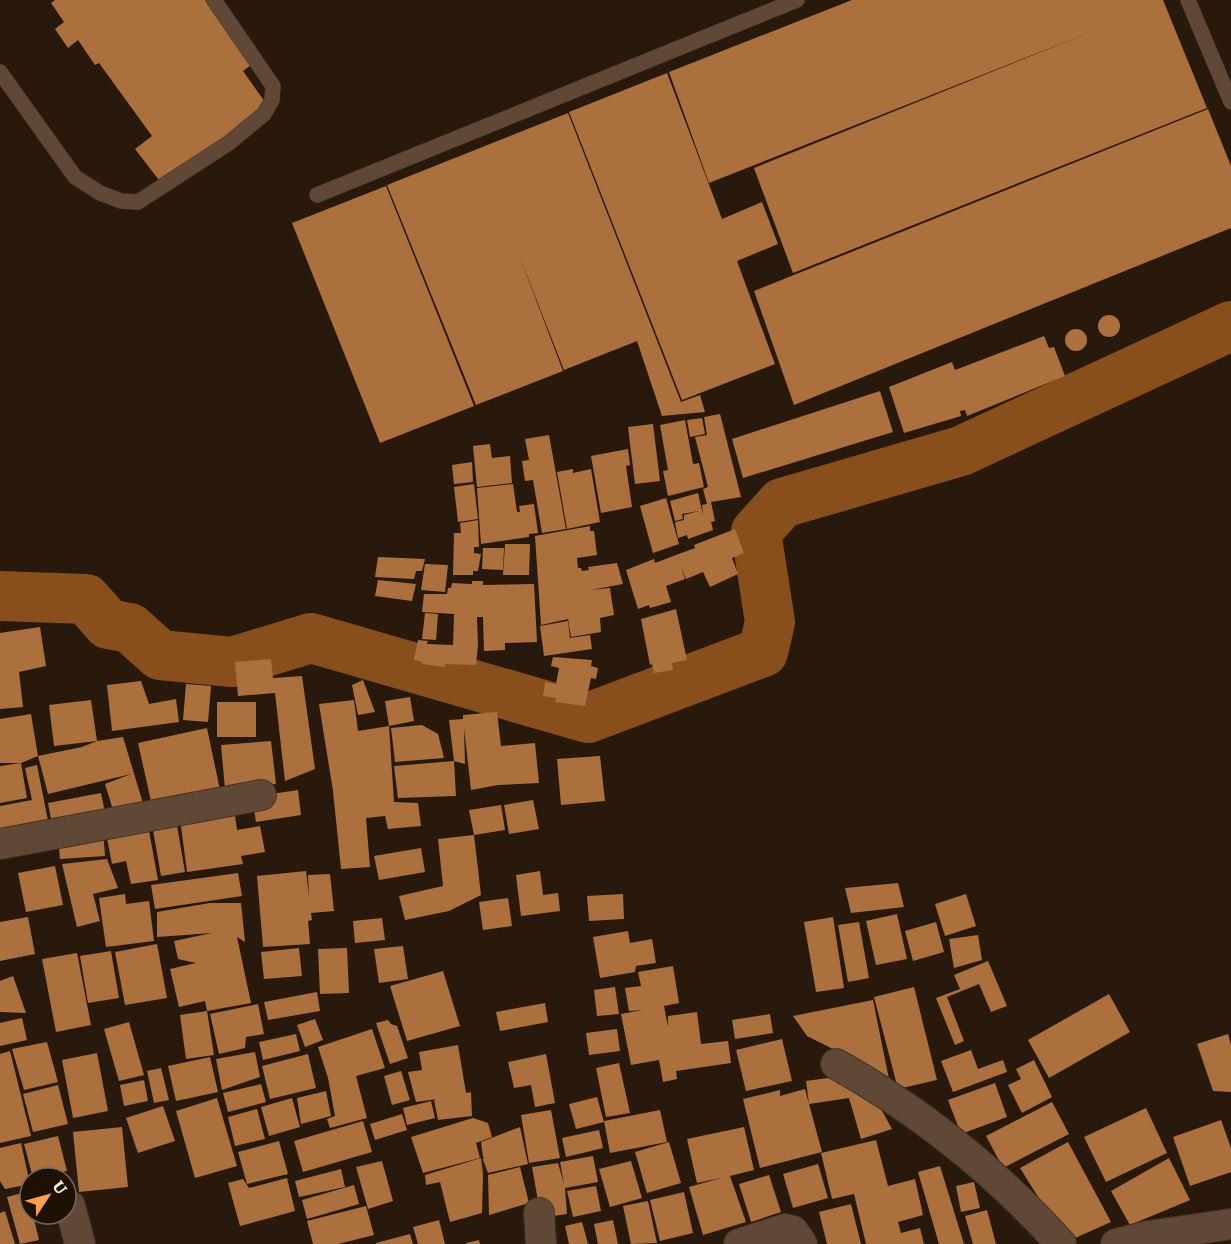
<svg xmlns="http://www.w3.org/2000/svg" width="1231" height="1244" viewBox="0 0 1231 1244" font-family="Literata,serif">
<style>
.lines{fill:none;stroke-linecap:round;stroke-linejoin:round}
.river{stroke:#884f1c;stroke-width:50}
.building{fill:#ac703f}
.service-casing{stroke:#423326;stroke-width:16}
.minor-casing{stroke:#423326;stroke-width:32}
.service{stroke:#614836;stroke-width:15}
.minor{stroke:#614836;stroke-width:30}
</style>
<rect width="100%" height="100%" fill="#29190c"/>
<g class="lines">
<path class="river" d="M0 596 86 599 108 624 130 628 160 655 232 662 311 638 588 718 763 652 770 622 756 532 782 503 961 451 1231 326"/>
</g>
<g class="building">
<path d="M55 0H205L251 65 243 71 268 106 162 184 135 149 152 136 99 63 95 65 78 40 68 48 55 29 64 22 51 3Z"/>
<path d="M852 0H1163L1207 108 793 273 754 168 1093 31 709 183 669 72Z"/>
<path d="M667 73 722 219 762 202 778 244 737 261 775 364 682 400 569 112Z"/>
<path d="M1208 109 1231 166V228L794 405 754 291Z"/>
<path d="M568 113 681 402 700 395 705 412 662 416 637 341 564 370 519 255 563 371 476 405 387 185Z"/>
<path d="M386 186 474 406 380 443 292 223Z"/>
<circle cx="1109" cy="326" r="11"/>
<circle cx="1076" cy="340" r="11"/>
<path d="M1044 336 1049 348 1054 347 1065 376 967 416 965 410 960 411 961 416 904 433 889 387 952 362 955 370Z"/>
<path d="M880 391 893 432 743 478 732 439Z"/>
<path d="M720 414 741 497 711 502 715 521 711 522 713 530 688 539 687 535 678 538 675 522 684 520V515L699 511 682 514 683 519 675 521 670 501 698 493 703 515 702 505 707 504 703 489 708 487 695 437 707 435 704 417Z"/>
<path d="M702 418 705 434 690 437 687 420Z"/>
<path d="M685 420 693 464 699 463 704 487 668 496 663 471 668 470 660 425Z"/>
<path d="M653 424 660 481 635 484 628 427Z"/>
<path d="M549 435 566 529 542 533 533 480 525 481 522 461 529 460 525 439Z"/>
<path d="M490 444 492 458 510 456 512 483 477 487 473 446Z"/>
<path d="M628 449 630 465 626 466 632 507 601 513 591 456Z"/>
<path d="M472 462 473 482 454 484 452 465Z"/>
<path d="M573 469V473L591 469 600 522 567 529 557 472Z"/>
<path d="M474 484 478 519 458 522 454 487Z"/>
<path d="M513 484 517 512H520L519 506 534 504 538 533 529 534V537L481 544 477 488Z"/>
<path d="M666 498 679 544 653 553 640 506Z"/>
<path d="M478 520 479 547H474V553L481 554 478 571H473V575H453L454 533H461L460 523Z"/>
<path d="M590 526V531H594L597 555 577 558 578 568H581L582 571 589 570 588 567 617 563 623 584 591 590 610 588 614 615 600 618 601 632 571 637 568 619 541 625 535 536Z"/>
<path d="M735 529 744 553 732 558 738 574 710 587 703 572 686 579 681 567 685 579 666 586 671 602 650 608 649 605 638 609 626 570 654 559 655 563 676 555 695 548 694 545Z"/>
<path d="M505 544H530L529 575H503Z"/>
<path d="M483 548H504L503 570 482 569Z"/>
<path d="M378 557 425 559 422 571H416L414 579 375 577Z"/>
<path d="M425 564 448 565 445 592 421 590Z"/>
<path d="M378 580 416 584 412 601 375 596Z"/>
<path d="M472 581H483V585L534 584 537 642 505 643V650L484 651 483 617H477L478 645 476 665 445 664V667L422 664 423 662 414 660 418 640 428 641 427 644 453 645 454 614 422 612 424 594H447L448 588H451L452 583 472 584Z"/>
<path d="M676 609 687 660 672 663 673 670 654 673 652 664 650 665 641 619Z"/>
<path d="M425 613 438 614 436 640 422 639Z"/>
<path d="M568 621 570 638 590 635 592 649 544 656 540 626Z"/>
<path d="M40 627 46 666 19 672 23 707 0 709V633Z"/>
<path d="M553 657 592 660 591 666 598 668 596 679 591 678 585 706 555 702 556 698 543 696 545 682 556 684 559 668 551 666Z"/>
<path d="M271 659 273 678 302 676 315 769 285 781 275 693 238 696 235 662Z"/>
<path d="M363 680 375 712 358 715 352 685Z"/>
<path d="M141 681 149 704 176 699 179 722 112 731 107 685Z"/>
<path d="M186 684 211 686 208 722 183 720Z"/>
<path d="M410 697 414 721 389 726 385 701Z"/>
<path d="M91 700 97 741 123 737 145 810 114 813 105 784 131 774 48 794 38 756 21 763H0V719L31 714 38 756 82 747 97 741 54 746 49 705Z"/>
<path d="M354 700 358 731 389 726 394 802 418 803 421 826 388 829 385 816 366 818 370 867 341 869 333 791 319 704Z"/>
<rect x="217" y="702" width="39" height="35"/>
<path d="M497 712 501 746 535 743 539 783 498 785 471 790 464 728 465 764 454 761 449 720 463 719V715Z"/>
<path d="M422 725 438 734 444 758 395 762 391 728Z"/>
<path d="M207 728 221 795 153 810 138 743Z"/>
<path d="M271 741 276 784 225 789 221 745Z"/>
<path d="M600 756 605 801 561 805 557 759Z"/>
<path d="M454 761 456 796 398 798 394 766Z"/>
<path d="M21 763 27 798 0 803V766Z"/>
<path d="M37 765 50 831 0 841V806L32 800 25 768Z"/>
<path d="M298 790 301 815 256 822 252 797Z"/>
<path d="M101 793 106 818 53 829 48 803Z"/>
<path d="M533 800 539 829 509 834 504 805Z"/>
<path d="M233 801 237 830 260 826 265 852 241 856 243 864 187 872 179 811Z"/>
<path d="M501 805 505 830 474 835 469 810Z"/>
<path d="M147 820 158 880 131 884 126 861 112 864 105 828Z"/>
<path d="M176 820 185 872 161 876 152 824Z"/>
<path d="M103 830 105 856 60 859 58 835Z"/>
<path d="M474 835 481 895 449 911 405 920 399 896 443 886 438 839Z"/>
<path d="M421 848 425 872 379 880 374 856Z"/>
<path d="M107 859 118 888 93 894 100 921 77 927 62 864Z"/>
<path d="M55 866 63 905 26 912 18 873Z"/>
<path d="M306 871 309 897 308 875 330 874 334 911 311 913 312 920 308 921 310 944 263 947 257 876Z"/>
<path d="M540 871 543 895 558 893 560 911 521 916 516 875Z"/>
<path d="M238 873 242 896 155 909 151 885Z"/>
<path d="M898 883 904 907 851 913 845 888Z"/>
<path d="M125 894 126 904 149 901 154 941 106 947 99 898Z"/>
<path d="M623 894 624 919 589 921 587 896Z"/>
<path d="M966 894 976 926 945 936 935 904Z"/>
<path d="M508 898 512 926 483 930 479 902Z"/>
<path d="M210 903H241L245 942 237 937 251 1003 207 1011 205 1001 179 1007 170 969 196 963 178 959 174 941 212 933 157 937V912Z"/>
<path d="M897 914 907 959 876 965 866 921Z"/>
<path d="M28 917 35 954 0 961V922Z"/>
<path d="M833 917 844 988 816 992 804 922Z"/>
<path d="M382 918 385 940 355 943 353 921Z"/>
<path d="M859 922 869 978 848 982 838 925Z"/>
<path d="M936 922 944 952 913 961 905 931Z"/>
<path d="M628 931 630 943 652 939 656 963 636 966 635 972 600 978 593 937Z"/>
<path d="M978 935 982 960 954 968 949 939Z"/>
<path d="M157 944 167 998 125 1005 115 952Z"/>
<path d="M403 946 408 979 379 983 374 949Z"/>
<path d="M299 948 302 976 264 979 261 952Z"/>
<path d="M347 948 349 993 320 994 318 949Z"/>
<path d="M111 951 119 998 88 1003 80 956Z"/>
<path d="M77 953 91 1025 56 1032 42 959Z"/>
<path d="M988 961 1007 1006 991 1012 979 984 947 997 964 1041 955 1045 936 998 960 989 954 975Z"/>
<path d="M673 966 679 1003 664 1006 668 1027V1016L697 1012 701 1044 728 1041 731 1063 676 1071 677 1079 663 1082 659 1060 631 1065 621 1014 642 1010 629 1011 625 988 641 986 638 972Z"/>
<path d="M443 971 460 1026 407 1041 390 986Z"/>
<path d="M13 976 26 1013 0 1012V981Z"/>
<path d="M615 987 619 1014 597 1016 594 990Z"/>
<path d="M914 987 937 1080 898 1089 874 997Z"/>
<path d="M317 992 320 1011 268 1020 264 1002Z"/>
<path d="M1109 994 1130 1032 1049 1078 1028 1040Z"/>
<path d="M873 1000 891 1089 857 1061 807 1036 793 1016Z"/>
<path d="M545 1003 548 1022 500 1031 496 1012Z"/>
<path d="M258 1004 264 1034 246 1037 245 1048 219 1054 210 1014Z"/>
<path d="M207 1011 214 1055 186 1059 180 1015Z"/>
<path d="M770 1014 773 1033 735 1039 732 1020Z"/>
<path d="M22 1018 27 1040 0 1046V1023Z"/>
<path d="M315 1019 323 1040 305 1047 297 1025Z"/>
<path d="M388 1020 391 1024 397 1026 408 1058 390 1064 376 1023Z"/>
<path d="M129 1022 144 1075 119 1081 104 1029Z"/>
<path d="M372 1029 385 1068 356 1076 367 1118 330 1128 327 1119 335 1116 328 1078 318 1047Z"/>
<path d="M617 1029 620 1051 589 1055 586 1033Z"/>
<path d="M296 1034 300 1051 263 1060 259 1042Z"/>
<path d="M1228 1034 1231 1045V1092L1213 1091 1197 1044Z"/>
<path d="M782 1039 792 1081 746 1091 736 1050Z"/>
<path d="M47 1042 58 1082 24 1090 12 1049Z"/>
<path d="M458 1045 466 1093 471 1092 472 1116 438 1120 434 1100 437 1099 416 1102 408 1072 422 1070 419 1052Z"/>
<path d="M971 1050 978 1069 1003 1060 1007 1072 953 1092 941 1061Z"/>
<path d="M10 1051 31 1136 0 1143V1054Z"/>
<path d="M255 1052 260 1077 222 1090 216 1059Z"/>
<path d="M97 1053 108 1111 73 1118 62 1060Z"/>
<path d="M308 1054 316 1088 270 1099 262 1066Z"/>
<path d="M546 1054 555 1103 535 1107 531 1085 514 1088 508 1062Z"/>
<path d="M210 1057 218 1092 176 1101 168 1066Z"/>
<path d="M1034 1060 1052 1097 1022 1113 1008 1085 1021 1079 1016 1069Z"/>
<path d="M619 1063 630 1113 606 1117 596 1068Z"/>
<path d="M161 1068 169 1100 154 1103 147 1071Z"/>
<path d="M401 1071 410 1100 392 1105 384 1076Z"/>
<path d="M842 1076 870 1089 892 1129 861 1139 849 1098 809 1104 822 1152 760 1168 743 1099 780 1090V1096L805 1089 809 1104 806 1081Z"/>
<path d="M144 1080 148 1101 124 1106 120 1085Z"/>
<path d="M995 1083 1007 1117 961 1134 948 1100Z"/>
<path d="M261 1084 266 1102 228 1112 223 1093Z"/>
<path d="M58 1085 68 1124 33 1132 23 1094Z"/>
<path d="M326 1091 331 1116 301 1124 297 1098Z"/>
<path d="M597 1097 604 1122 576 1129 569 1104Z"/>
<path d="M217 1098 237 1166 195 1178 176 1111Z"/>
<path d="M292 1098 300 1127 269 1136 261 1107Z"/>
<path d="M431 1101 435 1118 407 1125 403 1108Z"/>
<path d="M1052 1102 1069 1134 1003 1168 986 1136Z"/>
<path d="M163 1106 175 1141 138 1153 126 1118Z"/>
<path d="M1146 1108 1167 1153 1106 1182 1084 1137Z"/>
<path d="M257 1109 265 1139 235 1146 228 1117Z"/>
<path d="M551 1110 560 1158 529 1163 521 1115Z"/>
<path d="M660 1110 667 1142 610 1153 604 1121Z"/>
<path d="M402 1114 407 1130 375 1140 370 1124Z"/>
<path d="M473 1118 488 1123 492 1137 476 1143 480 1158 423 1173 411 1137Z"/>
<path d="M1221 1120 1231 1148V1172L1190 1186 1173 1137Z"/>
<path d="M363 1121 372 1152 303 1172 294 1141Z"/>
<path d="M122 1127 128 1187 79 1192 73 1132Z"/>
<path d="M520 1127 528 1164 488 1173 483 1160V1158L485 1157H483L481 1142Z"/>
<path d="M744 1127 754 1170 730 1176 746 1222 703 1235 689 1187 721 1178 697 1183 687 1139Z"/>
<path d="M599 1130 603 1148 566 1157 562 1138Z"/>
<path d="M58 1136 67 1171 33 1178 24 1144Z"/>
<path d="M876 1140 888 1186 915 1179 923 1215 898 1222 901 1233 920 1228 924 1244H866L854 1194 832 1199 821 1153Z"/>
<path d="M279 1141 288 1174 247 1184 238 1152Z"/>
<path d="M669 1142 681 1183 647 1193 635 1152Z"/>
<path d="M1068 1142 1111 1222 1066 1242 1020 1168Z"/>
<path d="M21 1143 30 1184 5 1189 0 1181V1148Z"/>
<path d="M593 1156 598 1182 565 1188 567 1214 541 1218 532 1167 558 1163 564 1184 560 1162Z"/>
<path d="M481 1158 483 1174 482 1213 450 1222 440 1182 426 1185 425 1175Z"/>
<path d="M1169 1158 1190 1200 1130 1225 1111 1191Z"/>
<path d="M382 1161 393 1201 368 1209 356 1167Z"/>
<path d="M631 1161 642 1198 610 1207 599 1169Z"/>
<path d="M818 1164 828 1198 793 1208 783 1174Z"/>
<path d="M940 1166 964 1244H939L918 1172Z"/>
<path d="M520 1167 529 1203 489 1215 488 1175Z"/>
<path d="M341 1169 345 1187 299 1197 295 1181Z"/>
<path d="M769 1175 781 1212 751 1222 739 1184Z"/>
<path d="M287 1178 295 1211 240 1226 228 1183 243 1179 249 1188Z"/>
<path d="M974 1182 980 1208 961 1212 956 1186Z"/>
<path d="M354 1185 359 1204 307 1219 302 1200Z"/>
<path d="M596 1186 601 1211 573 1217 567 1191Z"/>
<path d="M30 1191V1214L51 1215 34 1219 39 1240 20 1244 7 1197Z"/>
<path d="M684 1192 693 1233 660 1241 650 1200Z"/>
<path d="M648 1201 657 1243 631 1244 623 1206Z"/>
<path d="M851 1204 861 1244H827L819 1212Z"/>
<path d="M366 1206 374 1235 338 1244H313L307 1221Z"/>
<path d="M987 1210 996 1244H973L965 1216Z"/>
<path d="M5 1211 15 1244H0V1213Z"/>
<path d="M439 1220 445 1244H418L413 1227Z"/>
<path d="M613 1220 618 1244H598L594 1224Z"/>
<path d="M582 1222 588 1244H569L565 1226Z"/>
<path d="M410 1234 413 1244H376V1243Z"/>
<path d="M479 1240 480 1244H466V1243Z"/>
</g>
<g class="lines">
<g class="service-casing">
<g id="service">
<path d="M1188 0 1231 102"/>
<path d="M0 72 75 177 100 193 121 201 138 202 229 143 264 114 272 100 273 86 214 0"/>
<path d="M317 195 797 0"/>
</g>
</g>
<g class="minor-casing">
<g id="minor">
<path d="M0 844 261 795"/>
<path d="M836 1064C920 1111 997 1173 1061 1244"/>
<path d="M70 1206 80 1244"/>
<path d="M539 1213 541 1244"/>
<path d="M739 1244 785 1229 793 1231 802 1244"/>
<path d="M1116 1244 1148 1236 1231 1224"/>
</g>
</g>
<use href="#service" class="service"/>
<use href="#minor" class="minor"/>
</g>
<g transform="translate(48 1196) rotate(54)"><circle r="28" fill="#1f1004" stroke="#76695e" stroke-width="1.5"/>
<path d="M0-4.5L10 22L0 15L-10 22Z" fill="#fb9e50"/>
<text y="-9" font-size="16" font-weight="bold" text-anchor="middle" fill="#f9eee5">U</text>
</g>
</svg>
